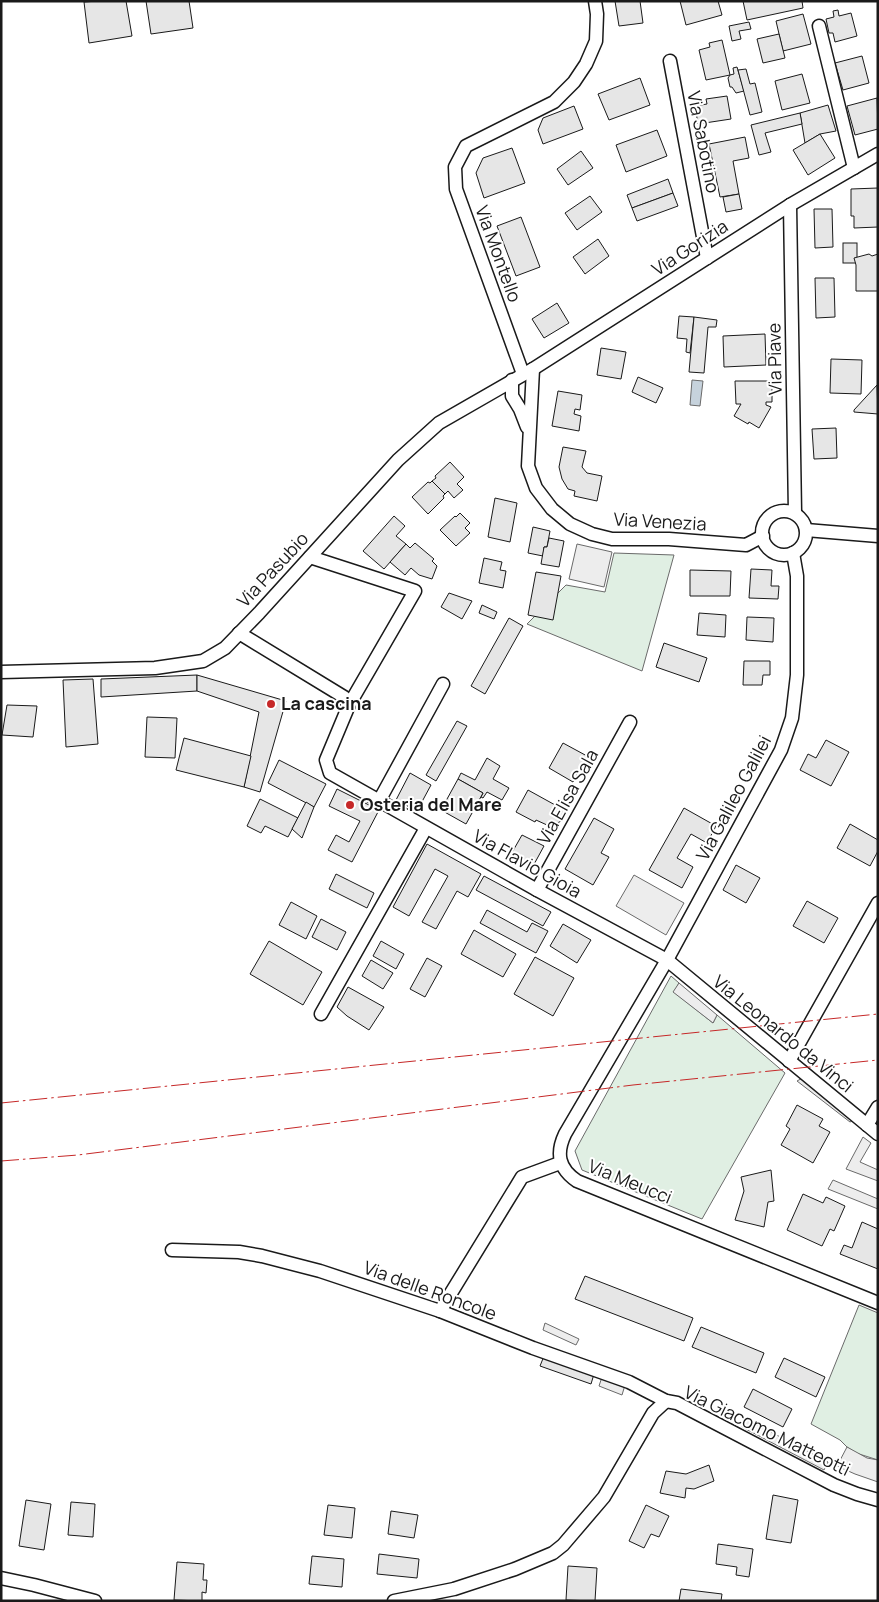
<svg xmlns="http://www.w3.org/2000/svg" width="879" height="1602" viewBox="0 0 879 1602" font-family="Manrope,sans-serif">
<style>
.green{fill:#e0efe3;stroke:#6a6a6a}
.parking{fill:#ededed;stroke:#6a6a6a}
.water{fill:#c6d2dc;stroke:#6a6a6a}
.building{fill:#e6e6e6;stroke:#1a1a1a}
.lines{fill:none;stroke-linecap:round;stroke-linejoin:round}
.street-casing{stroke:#1a1a1a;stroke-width:15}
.street{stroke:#fff;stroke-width:12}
.power{stroke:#c62828;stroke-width:1;stroke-dasharray:18 4 2.5 4;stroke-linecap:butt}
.poi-dot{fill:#c62828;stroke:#fff;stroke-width:2}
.labels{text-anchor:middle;stroke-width:4;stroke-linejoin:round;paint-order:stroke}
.street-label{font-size:18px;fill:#1a1a1a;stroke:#fff}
.poi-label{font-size:18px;font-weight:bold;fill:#1a1a1a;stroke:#fff;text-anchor:start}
</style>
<rect width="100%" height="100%" fill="#fff"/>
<g class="green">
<path d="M614 553 674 555 642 671 527 624 566 585 605 592Z"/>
<path d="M671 976 679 983 674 992 713 1023 717 1015 785 1073 702 1219 582 1170 575 1151Z"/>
<path d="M859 1305 878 1313V1460L856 1453 847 1447 840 1440 811 1424Z"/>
</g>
<g class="parking">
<path d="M577 544 612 552 604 587 569 579Z"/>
<path d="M634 875 684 903 666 935 616 906Z"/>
<path d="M679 983 717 1015 713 1023 673 992Z"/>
<path d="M806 1076 858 1118 850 1122 797 1081Z"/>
<path d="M863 1137 871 1143 860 1162 878 1170V1181L846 1169Z"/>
<path d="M833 1180 878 1199V1209L828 1189Z"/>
<path d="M545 1323 579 1339 576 1345 543 1330Z"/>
<path d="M602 1377 625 1385 622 1395 599 1386Z"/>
<path d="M746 1419 828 1462 824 1470 742 1427Z"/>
<path d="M847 1447 867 1458 878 1460V1482L855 1474 837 1466Z"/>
</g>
<path class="water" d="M692 380 703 381 700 406 690 405Z"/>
<g class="building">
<path d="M98 1H126L132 36 89 43 84 2Z"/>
<path d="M146 1H189L193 28 151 34Z"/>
<path d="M615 1H640L643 23 619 26Z"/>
<path d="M680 1H718L722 15 686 25Z"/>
<path d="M743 1H802L803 8 747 20Z"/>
<path d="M838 10 839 16 851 13 857 36 835 42 833 33H829L826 19 834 17 833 11Z"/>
<path d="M803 14 811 44 783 51 776 21Z"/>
<path d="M749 22 751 29 739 31 741 39 732 41 729 26Z"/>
<path d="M779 34 785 58 763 63 757 39Z"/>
<path d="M722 40 730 75 706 80 699 50 710 47 709 43Z"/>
<path d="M862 56 869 83 843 90 835 63Z"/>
<path d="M737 67 744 91 736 93 732 87H730L728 78 730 75 734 74 733 68Z"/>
<path d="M746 69 750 84 755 83 762 112 750 115 738 70Z"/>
<path d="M802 74 810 103 782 110 775 81Z"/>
<path d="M640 78 650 105 609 120 598 94Z"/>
<path d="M727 96 731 119 698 124 695 106 707 104 706 99Z"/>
<path d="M877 98 878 129 855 135 847 106Z"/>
<path d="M828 105 836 131 820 134 805 143 800 113Z"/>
<path d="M574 106 583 129 543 144 538 130 543 118Z"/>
<path d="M800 113 802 124 765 133 771 152 759 155 751 125Z"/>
<path d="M657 130 667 156 626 172 616 145Z"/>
<path d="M820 134 835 158 808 175 793 150Z"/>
<path d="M745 137 749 158 733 161 739 194 720 197 709 144Z"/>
<path d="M512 148 525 183 484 198 476 173 483 158Z"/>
<path d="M581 151 593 168 568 185 557 169Z"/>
<path d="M668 179 673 193 632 208 627 195Z"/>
<path d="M878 188V227L854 228V216H851V189Z"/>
<path d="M673 193 678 206 637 221 632 208Z"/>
<path d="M739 194 742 209 726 212 723 197Z"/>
<path d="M590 196 602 212 577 230 565 213Z"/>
<path d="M814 209H832L833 247 815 248Z"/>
<path d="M521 217 540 267 516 276 497 226Z"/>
<path d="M598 239 609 256 585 274 573 257Z"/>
<rect x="843" y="243" width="14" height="20"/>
<path d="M869 254 872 256 878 254V291H856V265L854 258Z"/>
<path d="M815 278H834L835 317 816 318Z"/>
<path d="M557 303 569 323 544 338 532 319Z"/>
<path d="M679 316 694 317 690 353 686 352 687 339 677 338Z"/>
<path d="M694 317 717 320 716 327H708L704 373 689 372Z"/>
<path d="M765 334 766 365 724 367 723 336Z"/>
<path d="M601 348 626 352 621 379 597 375Z"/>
<path d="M831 359 862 360 861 394 830 393Z"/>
<path d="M638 377 663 388 656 403 632 392Z"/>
<path d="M735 381H772V402H766V405L771 407 759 428 749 422 748 424 734 416 741 404H736Z"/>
<path d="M877 385 878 414 854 412V410Z"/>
<path d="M558 391 582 395 580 410 575 409 574 414 581 416 579 431 552 426Z"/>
<path d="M836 428 837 458 814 459 812 429Z"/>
<path d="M563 447 586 451 582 467 587 473 602 476 597 501 574 496 575 491 568 489 562 479 559 467Z"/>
<path d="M450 462 464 477 457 484 463 490 454 498 448 491 445 494 432 481 436 478 435 476Z"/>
<path d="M432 481 445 494 443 496 444 498 428 514 412 497 428 482 430 483Z"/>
<path d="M495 498 517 503 510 542 488 537Z"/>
<path d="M460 513 470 523 465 528 470 533 456 546 440 530 455 516 456 517Z"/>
<path d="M394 516 405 526 396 536 406 544 384 569 363 551Z"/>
<path d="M533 527 550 531 547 547H544L543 556 528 553Z"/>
<path d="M549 538 564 541 559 567 541 564 544 547H547Z"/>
<path d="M415 543 434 559 432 561 437 566 432 579 419 575 411 568 405 575 390 562 406 544 410 548Z"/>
<path d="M484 558 502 562 500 570 506 571 503 588 479 583Z"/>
<path d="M751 569 772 570 771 586H779L778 599 749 598Z"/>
<path d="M690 570 731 571 730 596H690Z"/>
<path d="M536 572 561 576 553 620 528 615Z"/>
<path d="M449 593 472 601 462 619 441 607Z"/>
<path d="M482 605 497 612 494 619 479 613Z"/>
<path d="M699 613 726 615 725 637 697 635Z"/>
<path d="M747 617 774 618 773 642 746 640Z"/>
<path d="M509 618 523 626 485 694 471 686Z"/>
<path d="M664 643 707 658 699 682 656 667Z"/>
<path d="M744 661H770V675H763L762 685H743Z"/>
<path d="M197 675V691L101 697V679Z"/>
<path d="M197 675 286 701 260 792 244 787 259 712 197 691Z"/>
<path d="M93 679 98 744 66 747 63 680Z"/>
<path d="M7 705 37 706 33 737 2 735Z"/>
<path d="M147 717 177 718 175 758 145 757Z"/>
<path d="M457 721 467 726 436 781 426 775Z"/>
<path d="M184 738 251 756 244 787 176 770Z"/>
<path d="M826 740 849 752 831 786 800 770 808 754 816 758Z"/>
<path d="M563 743 587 756 573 782 549 768Z"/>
<path d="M487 758 500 766 493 779 509 788 502 800 487 792 483 798 481 797 483 793 458 779 461 773 475 780Z"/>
<path d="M279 760 326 784 314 807 268 783Z"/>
<path d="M410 773 431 785 417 811 396 800Z"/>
<path d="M458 779 483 793 466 824 441 810Z"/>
<path d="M337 789 379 810 352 862 328 850 336 835 349 842 360 821 329 806Z"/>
<path d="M528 790 566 811 561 821 554 825H547L536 820 535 822 516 812Z"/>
<path d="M260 799 298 818 288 837 265 826 261 833 247 826Z"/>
<path d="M306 802 314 807 302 838 292 829Z"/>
<path d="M684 808 716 826 707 843 691 834 677 858 693 867 682 888 649 870Z"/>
<path d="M594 818 614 829 601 853 609 857 593 885 565 869Z"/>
<path d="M850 824 878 840V851L870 866 837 848Z"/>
<path d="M522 835 544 846 532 868 510 856Z"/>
<path d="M427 844 481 874 468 897 457 891 436 929 422 922 448 876 435 869 409 916 393 907Z"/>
<path d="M736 865 760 878 746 903 723 890Z"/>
<path d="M336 874 374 893 367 908 329 889Z"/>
<path d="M484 876 551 912 543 926 476 890Z"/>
<path d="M807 901 838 918 824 943 793 926Z"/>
<path d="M291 902 317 916 306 939 279 925Z"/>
<path d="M487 910 527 932 532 923 548 931 536 953 480 923Z"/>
<path d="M321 919 346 932 337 950 312 937Z"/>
<path d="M563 924 591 940 577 963 550 946Z"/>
<path d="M474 930 516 954 503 977 461 954Z"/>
<path d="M269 941 322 972 303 1005 250 974Z"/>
<path d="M381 941 404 954 396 969 373 956Z"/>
<path d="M535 957 574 978 553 1016 514 994Z"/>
<path d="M427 958 442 966 425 997 410 989Z"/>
<path d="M371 960 393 973 383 989 362 976Z"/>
<path d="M348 987 384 1007 369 1030 347 1016 337 1007Z"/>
<path d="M797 1105 823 1119 819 1126 830 1132 813 1163 781 1145 790 1129 786 1126Z"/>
<path d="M771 1170 774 1201 768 1202 764 1227 735 1220 744 1191 741 1177Z"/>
<path d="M803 1194 823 1203 826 1197 845 1206 834 1231 830 1229 822 1246 787 1230Z"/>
<path d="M862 1222 878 1229V1269L840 1254 844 1245 852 1248Z"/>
<path d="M585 1276 693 1318 684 1341 575 1299Z"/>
<path d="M701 1327 764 1353 756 1373 692 1347Z"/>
<path d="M544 1356 594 1374 591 1384 540 1366Z"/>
<path d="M784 1358 825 1377 816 1397 775 1377Z"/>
<path d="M753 1389 792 1409 783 1427 744 1407Z"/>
<path d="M709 1465 714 1481 694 1489 686 1488 685 1498 660 1493 666 1471 686 1474Z"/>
<path d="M773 1495 798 1500 791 1543 766 1539Z"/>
<path d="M26 1500 51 1504 44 1550 19 1546Z"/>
<path d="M71 1502 95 1504 93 1537 68 1535Z"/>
<path d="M328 1505 355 1508 352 1538 324 1535Z"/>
<path d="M646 1505 669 1516 659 1537 651 1534 644 1548 629 1541Z"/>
<path d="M391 1511 418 1515 414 1538 388 1534Z"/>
<path d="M718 1544 753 1549 749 1577 736 1575 737 1567 716 1564Z"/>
<path d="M379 1554 419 1559 417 1578 377 1574Z"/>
<path d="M312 1556 344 1559 342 1587 309 1584Z"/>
<path d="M177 1562 204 1564 203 1580H207L206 1593 202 1592V1601L174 1600Z"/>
<path d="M568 1566 597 1568 595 1601 566 1600Z"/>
<path d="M681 1589 722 1594 721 1601H679Z"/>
</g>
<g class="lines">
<g class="street-casing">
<g id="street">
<path d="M819 26 854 168"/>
<path d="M670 61 707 258"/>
<path d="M790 205 795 513"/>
<path d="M533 369 528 466 536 488 552 509 570 524 592 534 612 539H669L746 545 763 536"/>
<path d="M523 374 456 189 455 167 466 146 554 102 574 82 586 64 596 41 597 14 595 1"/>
<path d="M512 380V396L520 409 527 427"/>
<circle cx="784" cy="533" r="22"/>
<path d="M806 530 878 536"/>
<path d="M793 553 797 576V675L792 718 781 750 667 960 565 1134C556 1153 558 1168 577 1181L878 1303"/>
<path d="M310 557 415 591 349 705 326 760 330 773 537 890 667 960 878 1134"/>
<path d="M239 633 344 697 349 705"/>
<path d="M1 672 155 668 203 661 225 648 259 613 398 460 439 423 533 369 790 205 878 154"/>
<path d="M379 801 443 684"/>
<path d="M537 890 630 722"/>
<path d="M321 1014 426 828"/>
<path d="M789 1061 878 903"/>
<path d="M867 1125 878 1107"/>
<path d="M172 1250 239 1252 262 1256 320 1271 440 1311 533 1348 629 1382 666 1401 677 1403 834 1485 857 1494 878 1500"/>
<path d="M440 1311 522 1177 560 1163"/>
<path d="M1 1578 34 1585 95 1601"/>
<path d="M394 1601 454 1589 515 1569 553 1553 563 1545 604 1497 653 1413 666 1401"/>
</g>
</g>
<use href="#street" class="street"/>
<g class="power">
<path d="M1 1103 878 1014"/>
<path d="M1 1161 78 1155 633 1085 878 1060"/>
</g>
</g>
<g class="poi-dot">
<circle cx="271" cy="704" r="5"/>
<circle cx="350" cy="805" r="5"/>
</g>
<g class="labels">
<g class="street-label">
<text transform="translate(703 142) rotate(79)" y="6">Via Sabotino</text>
<text transform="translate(690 248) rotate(-33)" y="6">Via Gorizia</text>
<text transform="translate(498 254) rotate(70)" y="6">Via Montello</text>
<text transform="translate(775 359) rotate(-91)" y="6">Via Piave</text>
<text transform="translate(660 522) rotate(3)" y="6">Via Venezia</text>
<text transform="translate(273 570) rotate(-47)" y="6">Via Pasubio</text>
<text transform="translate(568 797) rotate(-61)" y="6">Via Elisa Sala</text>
<text transform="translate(734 798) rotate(-62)" y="6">Via Galileo Galilei</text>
<text transform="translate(527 864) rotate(29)" y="6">Via Flavio Gioia</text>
<text transform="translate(783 1034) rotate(39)" y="6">Via Leonardo da Vinci</text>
<text transform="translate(630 1182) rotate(22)" y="6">Via Meucci</text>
<text transform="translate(430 1291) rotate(20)" y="6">Via delle Roncole</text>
<text transform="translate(767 1431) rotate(26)" y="6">Via Giacomo Matteotti</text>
</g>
<g class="poi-label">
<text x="281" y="710">La cascina</text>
<text x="360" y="811">Osteria del Mare</text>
</g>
</g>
<rect width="879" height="1602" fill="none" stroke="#1a1a1a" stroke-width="5"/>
</svg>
